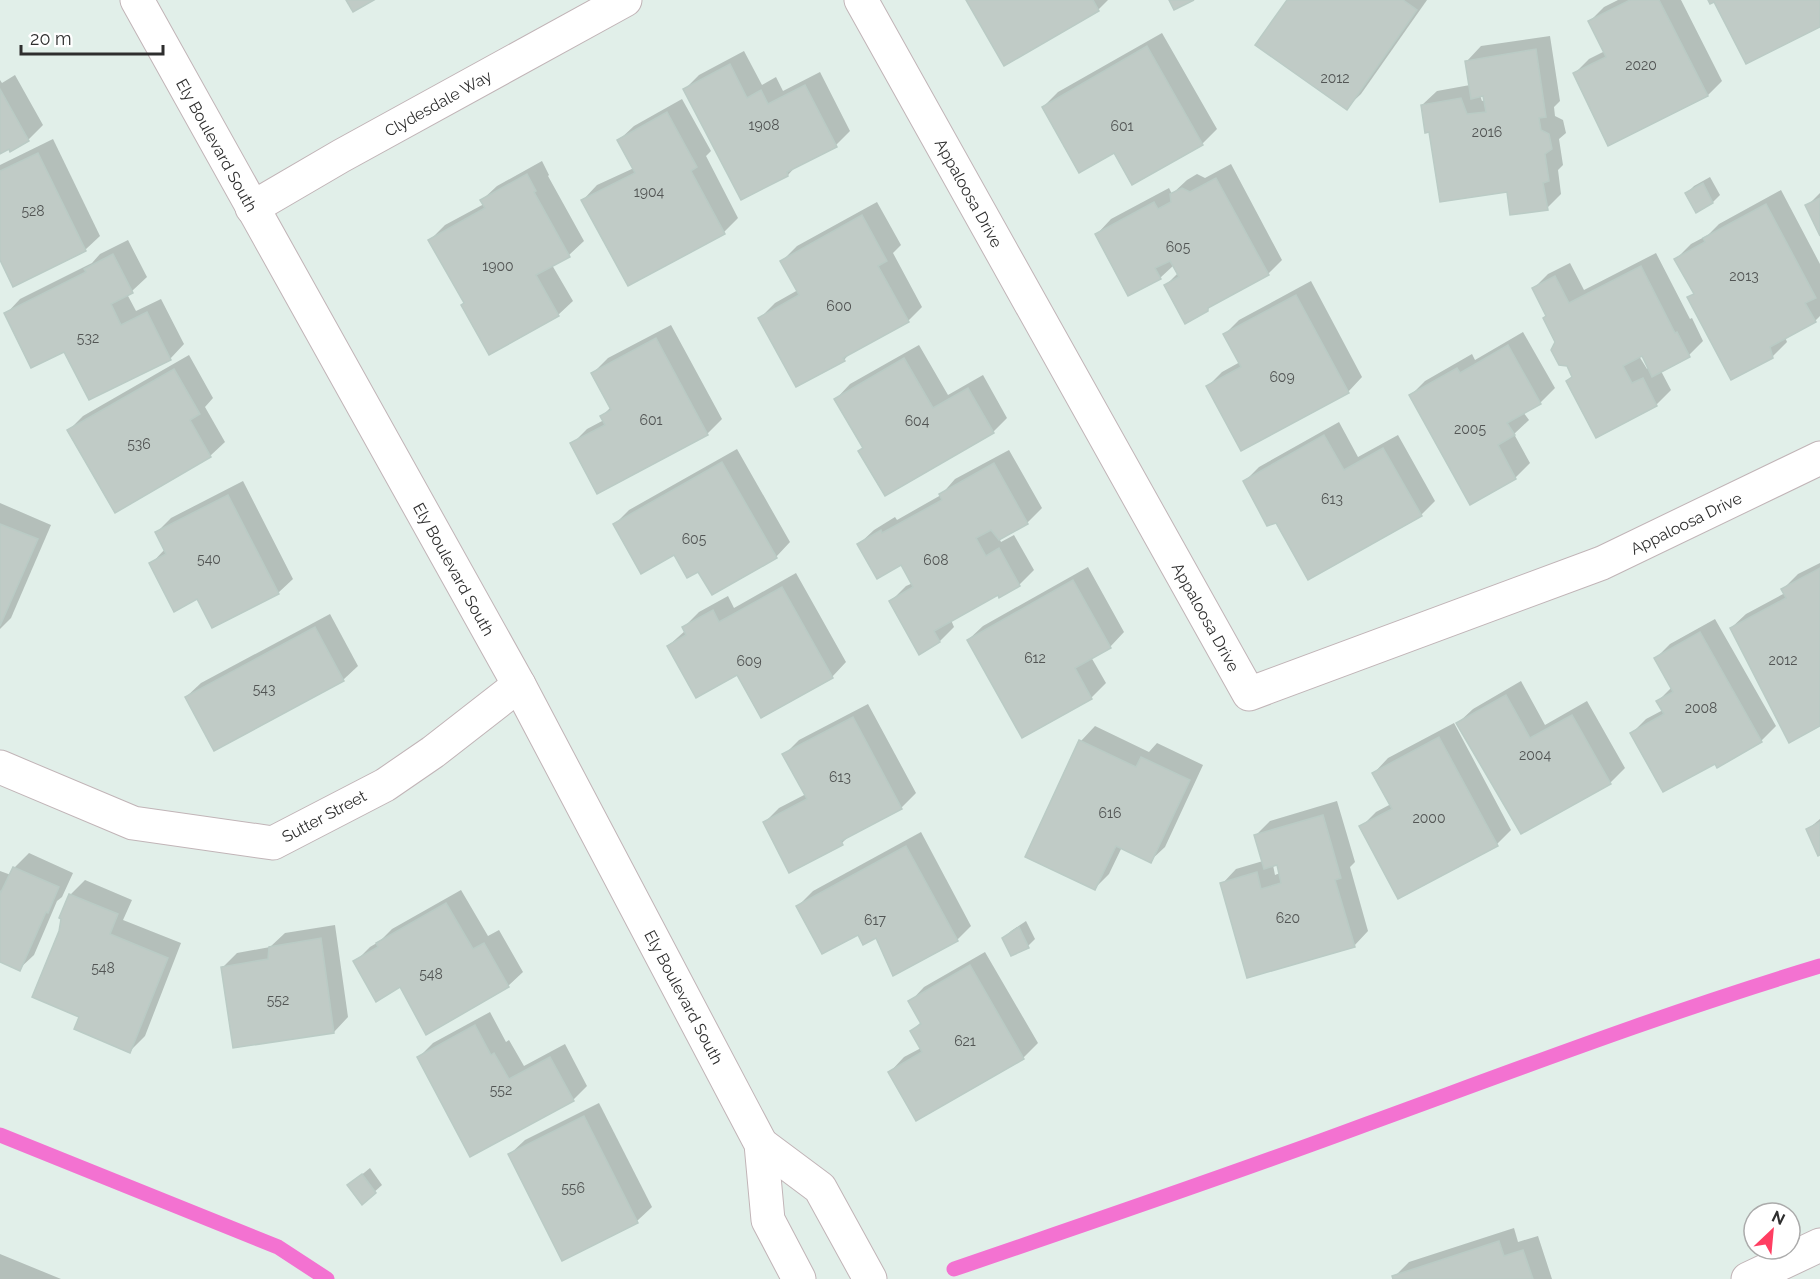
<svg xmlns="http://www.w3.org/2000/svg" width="1820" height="1279" viewBox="0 0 1820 1279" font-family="Raleway,sans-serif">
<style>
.shadow{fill:#0003;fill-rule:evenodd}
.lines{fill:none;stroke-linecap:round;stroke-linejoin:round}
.stream{stroke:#f372d1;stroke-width:15}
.building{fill:#c0cbc6;stroke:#bacbc5;stroke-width:1.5}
.street-casing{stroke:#c1b4b7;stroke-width:35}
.secondary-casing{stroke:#c1b4b7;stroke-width:35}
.street{stroke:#fff;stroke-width:33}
.secondary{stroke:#fff;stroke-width:33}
.labels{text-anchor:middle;stroke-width:6;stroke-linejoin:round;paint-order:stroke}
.number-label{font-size:14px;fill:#525554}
.street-label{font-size:16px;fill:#2e2e2e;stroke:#fff}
</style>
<rect width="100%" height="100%" fill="#e1efe9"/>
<g class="shadow">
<path d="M967 0H1108L1098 10Z"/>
<path d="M1288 0H1427L1361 94 1346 108Z"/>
<path d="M1618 0H1681L1722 81 1708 95 1574 74 1589 59 1605 51 1590 21 1604 7Z"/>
<path d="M1162 33 1217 129 1202 144 1133 183 1114 151 1043 107 1058 92Z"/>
<path d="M1550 36 1560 101 1554 107 1555 116 1563 120 1566 133 1559 139 1563 165 1558 170 1561 194 1547 208 1508 190 1430 130 1422 105 1437 91 1470 85 1467 61 1481 46ZM1484 94 1485 100 1482 101 1480 95Z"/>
<path d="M744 51 762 85 776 77 783 91 820 72 850 131 836 145 797 165 788 175 685 89 699 75Z"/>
<path d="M15 75 43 125 28 140 11 149 10 146 0 152V80L2 83Z"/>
<path d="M682 99 711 151 706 156 738 218 724 232 583 200 597 185 634 168 619 140 634 126Z"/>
<path d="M53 139 100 236 85 250 0 257V165Z"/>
<path d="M542 161 549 175 548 176 584 241 569 255 552 265 573 301 558 315 465 303 430 240 445 225 484 204 482 200 497 186Z"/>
<path d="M1231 164 1282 260 1268 274 1214 303 1207 310 1166 285 1178 273 1174 265 1160 278 1097 234 1111 219 1169 188 1172 194 1187 180 1197 174 1205 178Z"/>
<path d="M1710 177 1720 195 1713 202 1696 210 1687 193 1694 186Z"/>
<path d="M1781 190 1820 264V316L1815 321 1785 337 1787 342 1772 357 1689 298 1694 293 1676 259 1691 244 1708 235 1719 224Z"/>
<path d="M1820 193V233L1807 206Z"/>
<path d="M877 202 901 245 893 253 922 307 908 321 851 352 844 360 760 318 775 303 798 290 782 261 797 246Z"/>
<path d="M128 240 147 277 132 291 127 294 136 311 161 299 184 344 170 359 65 350 6 314 20 299 92 263 100 254Z"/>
<path d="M1656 253 1690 319 1692 318 1703 341 1689 355 1661 371 1671 390 1656 405 1597 436 1568 381 1573 375 1557 342 1548 315 1533 289 1548 274 1570 263 1584 290ZM1642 354 1649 368 1647 369 1639 356Z"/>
<path d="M1311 281 1362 377 1348 392 1207 387 1222 372 1240 362 1225 334 1239 320Z"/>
<path d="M671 325 722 419 707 434 572 444 587 429 604 420 602 416 611 407 593 373 608 358Z"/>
<path d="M1523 332 1555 388 1540 403 1523 412 1529 420 1514 434 1530 463 1515 478 1471 503 1411 395 1425 381 1472 354 1475 360Z"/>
<path d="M919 345 948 395 983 375 1007 418 993 432 864 447 836 399 850 384Z"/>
<path d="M189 355 213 398 205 407 225 442 210 456 69 430 83 416Z"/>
<path d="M1339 422 1358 457 1398 435 1435 501 1421 515 1276 521 1245 481 1259 467Z"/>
<path d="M737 449 790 542 776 557 699 570 675 553 615 524 629 510Z"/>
<path d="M1009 450 1042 508 1027 523 999 538 1001 542 1014 535 1034 570 1019 585 999 592 951 620 954 627 940 641 891 601 906 586 913 583 902 563 859 544 874 530 895 517 897 520 941 495 955 479Z"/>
<path d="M243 481 293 579 278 593 198 597 151 564 165 549 157 532 171 518Z"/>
<path d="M0 503 51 525 11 618 0 629Z"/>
<path d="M1820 563V725L1731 628 1746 614 1785 593 1783 589 1798 574Z"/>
<path d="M1088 567 1124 632 1110 647 1091 657 1106 683 1091 698 968 640 983 626Z"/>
<path d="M796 573 846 662 832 677 738 673 668 646 686 630 684 627 699 612 728 596 734 608Z"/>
<path d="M330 614 358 666 343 680 186 697 201 683Z"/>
<path d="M1715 619 1776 726 1761 741 1715 762 1632 733 1646 719 1663 710 1658 701 1672 687 1656 658 1670 644Z"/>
<path d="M1521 681 1545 725 1587 701 1625 768 1610 783 1522 832 1458 723 1473 709Z"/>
<path d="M868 704 916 793 902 807 850 835 842 843 764 823 779 808 806 794 784 755 799 740Z"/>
<path d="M1454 723 1511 830 1497 844 1361 827 1376 812 1391 804 1374 773 1388 758Z"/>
<path d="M1095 726 1149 752 1157 743 1203 765 1165 847 1150 861 1122 847 1109 874 1095 888 1081 741Z"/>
<path d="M1337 801 1355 862 1350 867 1368 931 1354 946 1222 884 1236 869 1263 861 1256 835 1270 821ZM1278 863 1280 873 1275 875 1273 865Z"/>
<path d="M1820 819V853L1808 829Z"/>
<path d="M921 832 971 926 957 940 877 936 858 933 798 906 813 891Z"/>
<path d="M29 853 73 873 62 897 57 901 34 955 19 969 0 961V871L11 875 14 868Z"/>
<path d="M85 880 132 900 123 920 181 943 145 1036 130 1051 60 932 70 895Z"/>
<path d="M461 890 488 936 499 930 523 972 508 986 355 962 370 947 380 941 392 929Z"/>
<path d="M1026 921 1035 939 1028 946 1004 938 1011 931Z"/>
<path d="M335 925 348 1017 334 1032 222 968 237 953 270 947 285 933Z"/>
<path d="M985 952 1038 1043 1023 1058 890 1072 904 1057 921 1048 912 1031 921 1022 910 1002 924 987Z"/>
<path d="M490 1012 506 1042 509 1040 524 1066 565 1044 587 1086 573 1100 419 1057 433 1043Z"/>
<path d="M599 1103 652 1207 637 1221 510 1154 525 1140Z"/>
<path d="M370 1168 382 1185 362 1203 349 1185Z"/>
<path d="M1514 1228 1518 1242 1538 1236 1552 1279H1395L1394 1277 1409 1262Z"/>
<path d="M0 1254 61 1279H0Z"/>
</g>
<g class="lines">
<g class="stream">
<path d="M0 1135 278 1247 327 1279"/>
<path d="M954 1269C1092 1222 1230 1175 1367 1124 1518 1069 1667 1012 1820 966"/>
</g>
</g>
<g class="building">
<path d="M346 0H374L353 12Z"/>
<path d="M966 0H1093L1099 11 1004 66Z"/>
<path d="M1169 0H1194L1174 10Z"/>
<path d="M1287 0H1403L1417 10 1347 110 1255 45Z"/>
<path d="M1630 0H1659L1708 96 1608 146 1573 73 1606 57 1588 21Z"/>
<path d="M1708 0H1820V27L1746 64 1714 2 1710 4Z"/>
<path d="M1147 46 1203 145 1132 185 1114 153 1079 173 1042 107Z"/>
<path d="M1536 49 1546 117 1539 118 1541 130 1549 134 1552 149 1545 154 1549 181 1543 183 1548 210 1510 215 1507 192 1440 202 1429 132 1425 133 1421 105 1461 98 1467 114 1486 112 1483 96 1471 99 1465 61Z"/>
<path d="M730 64 747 98 761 90 768 104 805 85 837 147 787 172 788 176 741 200 683 89Z"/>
<path d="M0 89 29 141 10 152 9 149 0 154Z"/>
<path d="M667 112 697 167 691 171 725 234 628 286 581 200 635 173 617 140Z"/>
<path d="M38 153 86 251 13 287 0 260V171Z"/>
<path d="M527 174 536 191 534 192 570 257 536 275 559 316 489 355 461 305 464 303 428 240 485 208 480 200Z"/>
<path d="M1216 178 1269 275 1208 308V311L1185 324 1164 285 1179 277 1170 261 1155 268 1161 279 1128 296 1095 234 1154 202 1158 209 1171 202 1170 194 1182 188 1190 192Z"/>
<path d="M1703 183 1713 203 1696 213 1685 193Z"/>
<path d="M1820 198V236L1805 205Z"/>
<path d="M1766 204 1816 298 1805 303 1816 322 1770 347 1773 358 1731 380 1687 297 1694 294 1674 259 1705 242 1703 238Z"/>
<path d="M862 215 887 261 878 266 909 322 843 358 845 361 796 387 758 318 799 295 780 261Z"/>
<path d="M113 254 133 293 111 304 121 325 147 312 171 360 89 400 64 352 31 368 4 313 86 272 84 269Z"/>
<path d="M1641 266 1675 333 1677 332 1690 357 1652 377 1642 356 1623 366 1632 383 1643 378 1657 406 1596 438 1566 381 1572 377 1567 366 1559 365 1551 350 1555 342 1543 318 1546 316 1532 288 1555 276 1569 303Z"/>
<path d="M1296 295 1349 393 1241 451 1206 386 1241 367 1223 334Z"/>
<path d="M656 338 708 435 597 494 570 443 605 425 600 416 611 410 591 373Z"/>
<path d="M1508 345 1541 404 1507 423 1515 435 1498 445 1516 479 1470 505 1409 395 1457 368 1460 373Z"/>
<path d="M904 358 933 408 968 388 994 433 885 496 858 451 863 448 834 399Z"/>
<path d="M174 369 200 414 190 420 211 457 115 513 67 430Z"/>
<path d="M1324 435 1344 470 1383 448 1422 516 1308 580 1276 523 1267 526 1243 481Z"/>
<path d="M722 462 777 558 712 595 698 572 687 578 674 555 641 574 613 524Z"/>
<path d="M994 463 1028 524 999 540 991 530 976 538 986 556 999 548 1020 586 999 598 998 595 934 631 940 642 919 655 889 601 913 587 901 565 877 579 857 544 881 530 882 533 942 500 939 494Z"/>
<path d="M228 495 279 594 212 628 197 599 174 612 149 563 166 554 155 532Z"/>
<path d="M0 524 38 539 0 626Z"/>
<path d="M1820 568V726L1789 743 1730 628 1786 598 1781 589Z"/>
<path d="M1073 580 1111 648 1075 668 1092 699 1022 738 967 640Z"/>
<path d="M782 587 833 678 761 718 737 675 696 698 667 646 686 635 682 627 713 610 719 622Z"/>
<path d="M315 627 344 681 214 751 185 697Z"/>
<path d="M1700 632 1762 742 1717 768 1715 764 1663 792 1630 733 1664 714 1656 701 1673 692 1654 658Z"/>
<path d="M1506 695 1530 738 1572 715 1611 784 1521 834 1456 723Z"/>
<path d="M853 717 902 809 841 841 843 845 789 873 763 822 807 799 782 754Z"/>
<path d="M1439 737 1498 846 1398 899 1359 826 1392 809 1372 773Z"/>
<path d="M1079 740 1136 767 1141 757 1190 780 1151 863 1116 846 1095 890 1025 857Z"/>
<path d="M1323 815 1341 878 1335 880 1355 947 1247 978 1220 883 1257 872 1261 889 1281 883 1277 865 1264 869 1254 835Z"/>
<path d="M1820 822V855L1818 856 1806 829Z"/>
<path d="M906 846 958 941 893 976 876 938 863 945 858 935 822 954 796 906Z"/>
<path d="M13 867 59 887 48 913 46 912 20 971 0 962V891L1 892Z"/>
<path d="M69 894 118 914 110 934 168 958 130 1053 74 1029 79 1017 32 997 59 931 61 919 59 918Z"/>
<path d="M446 903 473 949 484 943 509 987 426 1035 400 987 376 1002 353 961 378 947 376 943Z"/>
<path d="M1019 927 1029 948 1011 956 1002 938Z"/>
<path d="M321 938 334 1033 233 1048 221 967 268 959 269 947Z"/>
<path d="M970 965 1024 1059 916 1121 888 1072 922 1052 910 1031 921 1024 908 1001Z"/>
<path d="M475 1025 491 1055 494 1053 509 1079 550 1057 574 1101 470 1157 417 1057Z"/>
<path d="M584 1116 638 1223 562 1261 508 1154Z"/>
<path d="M362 1174 376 1193 362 1205 347 1185Z"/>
<path d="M1499 1241 1504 1256 1523 1250 1533 1279H1393L1392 1276Z"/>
</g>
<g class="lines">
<g class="street-casing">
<g id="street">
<path d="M861 0 1249 694 1602 563 1820 458"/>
<path d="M252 208 341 156 625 0"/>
<path d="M0 767 133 823 273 843 385 785 433 752 519 685"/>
<path d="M1748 1279 1820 1245"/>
</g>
</g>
<g class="secondary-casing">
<g id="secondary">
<path d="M137 0 519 685 761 1144 768 1220 799 1279"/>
<path d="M761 1144 820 1188 870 1279"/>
</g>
</g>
<use href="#street" class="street"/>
<use href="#secondary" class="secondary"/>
</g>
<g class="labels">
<g class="number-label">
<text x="1641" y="70">2020</text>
<text x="1335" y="83">2012</text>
<text x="764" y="130">1908</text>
<text x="1122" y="131">601</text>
<text x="1487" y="137">2016</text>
<text x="649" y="197">1904</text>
<text x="33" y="216">528</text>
<text x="1178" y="252">605</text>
<text x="498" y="271">1900</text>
<text x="1744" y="281">2013</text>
<text x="839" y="311">600</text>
<text x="88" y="343">532</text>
<text x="1282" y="382">609</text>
<text x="651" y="425">601</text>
<text x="917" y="426">604</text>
<text x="1470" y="434">2005</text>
<text x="139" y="449">536</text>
<text x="1332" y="504">613</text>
<text x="694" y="544">605</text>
<text x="209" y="564">540</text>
<text x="936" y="565">608</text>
<text x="1035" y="663">612</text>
<text x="1783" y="665">2012</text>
<text x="749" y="666">609</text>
<text x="264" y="694">543</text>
<text x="1701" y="713">2008</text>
<text x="1535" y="760">2004</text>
<text x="840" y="782">613</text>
<text x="1110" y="818">616</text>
<text x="1429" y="823">2000</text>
<text x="1288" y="923">620</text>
<text x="875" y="925">617</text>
<text x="103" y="973">548</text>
<text x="431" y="979">548</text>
<text x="278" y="1005">552</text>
<text x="965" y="1046">621</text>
<text x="501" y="1095">552</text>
<text x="573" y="1193">556</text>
</g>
<g class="street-label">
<text transform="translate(438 103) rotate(-29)" y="6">Clydesdale Way</text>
<text transform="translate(217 145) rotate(61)" y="6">Ely Boulevard South</text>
<text transform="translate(969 193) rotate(61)" y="6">Appaloosa Drive</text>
<text transform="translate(1686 523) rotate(-26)" y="6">Appaloosa Drive</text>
<text transform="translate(454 569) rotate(61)" y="6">Ely Boulevard South</text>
<text transform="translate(1206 617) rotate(61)" y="6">Appaloosa Drive</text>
<text transform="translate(324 816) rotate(-28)" y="6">Sutter Street</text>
<text transform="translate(684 997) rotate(62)" y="6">Ely Boulevard South</text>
</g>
</g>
<g transform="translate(1772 1231) rotate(26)"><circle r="28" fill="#ffffff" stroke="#ababab" stroke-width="1.5"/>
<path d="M0-4.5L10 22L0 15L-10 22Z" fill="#ff3e62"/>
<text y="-9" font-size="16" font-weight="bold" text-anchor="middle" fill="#2e2e2e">N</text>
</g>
<path d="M21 45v9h142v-9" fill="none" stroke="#2e2e2e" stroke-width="3"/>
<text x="30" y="45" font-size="18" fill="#2e2e2e" stroke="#ffffff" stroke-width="4.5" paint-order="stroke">20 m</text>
</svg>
